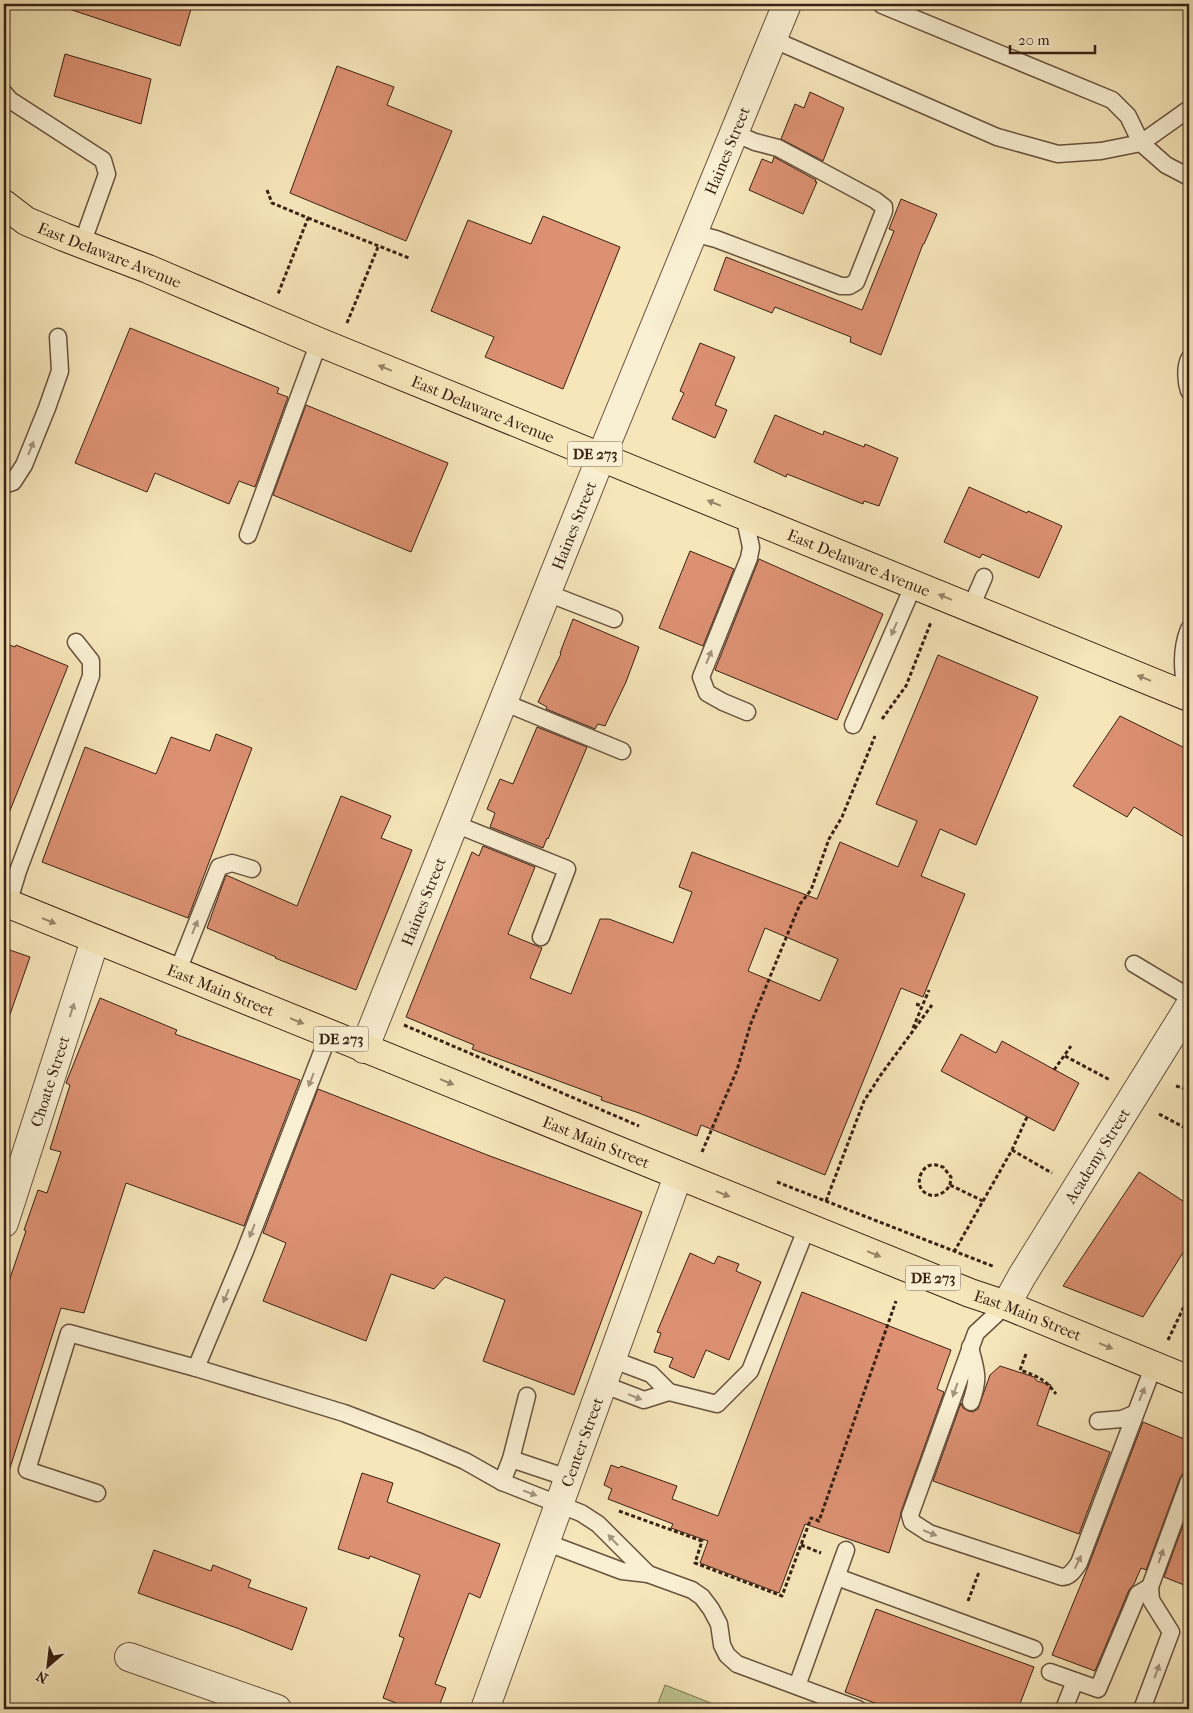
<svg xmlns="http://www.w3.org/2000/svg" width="1193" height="1713" viewBox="0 0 1193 1713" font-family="'IM FELL French Canon',serif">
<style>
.green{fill:#bdc48f;stroke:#7c7252}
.building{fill:#dc9172;stroke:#3a2115;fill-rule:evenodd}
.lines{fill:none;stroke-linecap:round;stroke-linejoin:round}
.lane-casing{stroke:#69523e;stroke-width:19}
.street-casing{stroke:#69523e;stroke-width:30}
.primary-casing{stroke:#3a2115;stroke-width:30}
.path{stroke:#3a2115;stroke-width:3;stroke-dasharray:4 2.5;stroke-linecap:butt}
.lane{stroke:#f9efd2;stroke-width:16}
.street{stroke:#f9efd2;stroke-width:28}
.primary{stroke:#f6e6ba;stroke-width:28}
.oneway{fill:#988468}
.oneway2{fill:#a3927d}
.labels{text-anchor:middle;stroke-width:4;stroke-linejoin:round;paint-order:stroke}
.shield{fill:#f9efd2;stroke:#735f4e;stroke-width:1}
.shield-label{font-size:15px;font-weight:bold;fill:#3a2115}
.street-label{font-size:16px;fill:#3a2115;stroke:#f9efd2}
</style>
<rect width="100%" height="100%" fill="#f6e6ba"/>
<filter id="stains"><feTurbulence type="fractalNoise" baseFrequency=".004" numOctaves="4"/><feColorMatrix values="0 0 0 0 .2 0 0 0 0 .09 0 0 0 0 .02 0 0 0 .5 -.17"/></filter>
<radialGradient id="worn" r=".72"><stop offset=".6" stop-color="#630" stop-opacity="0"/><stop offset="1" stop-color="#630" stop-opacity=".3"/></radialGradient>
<path class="green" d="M665 1685 726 1709H656Z"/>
<g class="building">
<path d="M67 4H175L191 9 180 46 66 8Z"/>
<path d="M65 54 151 79 141 124 54 96Z"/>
<path d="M337 66 394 87 387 105 452 131 406 241 290 193Z"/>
<path d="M810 92 844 108 823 161 781 139 795 104 804 108Z"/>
<path d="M774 157 816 180 815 182H817L803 214 749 190 762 159 772 163Z"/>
<path d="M901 199 937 214 924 244H923L881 355 850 342 851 337 775 307 772 313 714 290 726 257 862 310 894 231 889 229Z"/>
<path d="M543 216 620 247 563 389 485 357 494 337 431 311 468 220 531 244Z"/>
<path d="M130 328 279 388 277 393 288 397 255 487 239 481 229 504 155 473 147 492 75 463Z"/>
<path d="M700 343 735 357 715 405 727 410 715 438 672 419 684 393 680 391Z"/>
<path d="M306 405 448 463 411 552 273 495Z"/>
<path d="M775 415 823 435 824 431 864 447 865 444 898 458 879 506 864 501 863 504 787 474 786 477 754 462Z"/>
<path d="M969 487 1027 513 1028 511 1062 526 1039 578 982 554 980 558 944 542Z"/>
<path d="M690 551 734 569 703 646 659 628Z"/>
<path d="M759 559 883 614 837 720 715 670Z"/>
<path d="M573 619 639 647 626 682 605 726 598 724 595 729 546 709 547 707 538 702 561 654 560 653Z"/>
<path d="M4 643 15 647 16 645 68 666 5 823Z"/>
<path d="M938 655 1038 697 976 845 940 829 921 876 965 894 923 997 901 988 825 1175 701 1125 697 1136 639 1113 601 1100 602 1097 472 1049 474 1045 406 1017 472 852 479 856 483 846 535 867 508 934 542 948 530 978 571 994 600 919H609L673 943 692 892 679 887 692 852 817 899 840 842 898 867 917 821 876 804ZM765 928 838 959 820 1001 748 971Z"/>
<path d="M1120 716 1189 750V840L1134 807 1127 817 1073 786Z"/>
<path d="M537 727 587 747 548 839 547 838 543 848 490 827 495 813 487 809 500 779 513 784Z"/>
<path d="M216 734 252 748 188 918 42 862 85 747 156 774 171 737 210 751Z"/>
<path d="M341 796 391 816 381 838 412 850 356 990 275 958 276 957 207 928 226 875 297 906Z"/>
<path d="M4 948 30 957 7 1023H4Z"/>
<path d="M100 998 177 1030 175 1034 300 1080 244 1226 126 1183 84 1313 61 1308 9 1471 4 1470V1296L26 1231 24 1230 38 1190 47 1193 61 1152 50 1149 70 1085 66 1083Z"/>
<path d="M961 1034 996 1053 1002 1041 1079 1083 1054 1131 941 1071Z"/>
<path d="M318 1089 490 1156 642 1212 574 1395 483 1361 505 1300 445 1277 434 1289 391 1274 366 1341 263 1301 286 1243 263 1233Z"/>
<path d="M1139 1172 1189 1205V1243L1143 1317 1063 1286Z"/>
<path d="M690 1253 714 1264 718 1256 739 1264 736 1271 761 1282 729 1360 706 1350 694 1378 669 1367 673 1358 654 1352 661 1333 657 1332Z"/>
<path d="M802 1292 951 1350 937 1389 944 1392 901 1512 900 1518 889 1553 805 1524 779 1593 700 1563 708 1541 671 1528 673 1524 608 1499 612 1489 604 1485 611 1465 619 1468 621 1466 677 1486 672 1499 718 1516Z"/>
<path d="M1000 1366 1034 1377 1037 1381 1051 1385 1037 1425 1110 1452 1079 1534 933 1481 961 1403 963 1408 968 1411 973 1412 978 1409 990 1375Z"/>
<path d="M1143 1422 1189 1441V1471L1183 1473 1180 1478 1146 1570 1141 1568 1134 1584 1129 1590 1095 1671 1052 1655 1088 1567Z"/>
<path d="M362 1473 393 1483 387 1502 500 1544 480 1598 469 1593 435 1684 446 1688 438 1709H412L383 1698 404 1638 399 1636 420 1575 370 1556 369 1559 338 1549Z"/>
<path d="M1189 1509V1587L1164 1577Z"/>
<path d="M154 1550 211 1571 213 1565 251 1580 248 1587 307 1608 292 1650 237 1628 138 1593Z"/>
<path d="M876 1609 1034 1667 1018 1709H891L845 1692Z"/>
</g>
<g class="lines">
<g class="lane-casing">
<g id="lane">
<path d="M883 4 882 5 1112 100 1128 116 1141 143 1166 165 1189 177"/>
<path d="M772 39 997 137 1058 154 1101 151 1141 143 1189 109"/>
<path d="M4 93 10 100 103 160 107 174 82 244"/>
<path d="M693 233 716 239 841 286H849L856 282 884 211V207L875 200 778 148 755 142 734 133"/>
<path d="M1189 359C1185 368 1186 382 1189 391"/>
<path d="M4 485 13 482 24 465 47 408 60 371 58 337"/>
<path d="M744 515 751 547 749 558 701 677 707 693 723 702 747 712"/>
<path d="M248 535 319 342"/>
<path d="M547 593 614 619"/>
<path d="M971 607 984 577"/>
<path d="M1186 695C1183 672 1180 651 1189 629"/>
<path d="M503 702 622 751"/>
<path d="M853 725 914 584"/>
<path d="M455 824 567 869 541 937"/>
<path d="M8 904 18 871 91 676V661L76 642"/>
<path d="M1134 964 1189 997"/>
<path d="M177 973 219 867 232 863 252 869"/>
<path d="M1006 1305 976 1333 910 1515 912 1522 929 1533 1062 1577C1070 1577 1074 1570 1079 1563L1154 1365"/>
<path d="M970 1347C976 1372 980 1376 971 1402"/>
<path d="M611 1359 651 1374 669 1392 717 1404 750 1371 807 1227"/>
<path d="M196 1368 245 1251 329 1034"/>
<path d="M602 1384 644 1400 669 1392"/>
<path d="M1098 1421 1122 1419 1134 1414"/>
<path d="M511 1459 568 1478"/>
<path d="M502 1482 581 1513 598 1524 648 1574"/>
<path d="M97 1493 27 1470 69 1333 196 1368 344 1413 420 1442 465 1461 502 1482 511 1459 527 1396"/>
<path d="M545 1542 622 1571 648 1574 692 1590 702 1597 711 1609 719 1624 722 1645 727 1655 737 1664 858 1709"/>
<path d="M837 1577 1034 1649"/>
<path d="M1050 1672 1098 1689 1138 1594 1150 1587"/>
<path d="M797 1686 846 1550"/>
<path d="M1064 1709 1075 1681"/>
<path d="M1142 1709 1171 1632 1151 1600 1150 1587 1189 1481"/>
</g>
</g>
<g class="street-casing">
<g id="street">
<path id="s1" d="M364 1049 601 457 787 4"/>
<path id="s2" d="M4 1223 95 940"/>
<path id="s3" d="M1006 1305 1022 1276 1189 1007"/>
<path d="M129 1657 277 1709"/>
<path id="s4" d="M485 1709 678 1176"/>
</g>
</g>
<g class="primary-casing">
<g id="primary">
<path id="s5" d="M4 204 26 221 64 237 148 269 319 342 1189 697"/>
<path id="s6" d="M4 902 970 1293 1006 1305 1189 1380"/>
</g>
</g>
<g class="path">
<path d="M267 190 272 203 308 218 278 294"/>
<path d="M308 218 409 258"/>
<path d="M347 323 378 247"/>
<path d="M882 719 906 686 931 622"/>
<path d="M916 1004 922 1006"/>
<path d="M404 1025 639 1126"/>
<path d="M913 1028 929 990"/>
<path d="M1065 1056 1110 1080"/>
<path d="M1054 1070 1071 1046"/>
<path d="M1176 1086 1189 1090"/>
<path d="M1159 1114 1189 1130"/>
<path d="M1012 1150 1052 1173"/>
<path d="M702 1152 737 1070 751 1023 800 904 811 890 829 839 842 817 875 736"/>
<path d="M777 1182 995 1267"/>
<path d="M950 1185 951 1177 943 1167C939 1166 935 1164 931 1165 921 1167 915 1183 923 1191 932 1200 945 1194 950 1185L983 1201"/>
<path d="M826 1201 864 1101 880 1076 932 1005"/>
<path d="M954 1252 1012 1150 1027 1117"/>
<path d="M1168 1340 1189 1296"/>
<path d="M1026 1354 1020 1370C1037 1376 1045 1379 1056 1394"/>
<path d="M619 1511 702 1541 695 1563 782 1596 811 1518 819 1521 896 1301"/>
<path d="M801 1545 821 1553"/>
<path d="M968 1601 979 1572"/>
<path d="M686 1709C693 1702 698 1706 707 1709"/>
</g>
<use href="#lane" class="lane"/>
<use href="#street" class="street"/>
<use href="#primary" class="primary"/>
</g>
<defs><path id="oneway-solid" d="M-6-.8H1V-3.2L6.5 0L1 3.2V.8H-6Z" transform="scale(1.25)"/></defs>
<g class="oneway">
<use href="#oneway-solid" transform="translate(385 368) rotate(-158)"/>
<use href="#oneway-solid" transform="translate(714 503) rotate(-158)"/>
<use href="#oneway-solid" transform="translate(945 597) rotate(-158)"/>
<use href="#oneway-solid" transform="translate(1144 678) rotate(-158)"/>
<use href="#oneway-solid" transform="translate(49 921) rotate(22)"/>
<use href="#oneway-solid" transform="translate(297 1021) rotate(22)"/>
<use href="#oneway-solid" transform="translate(447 1082) rotate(22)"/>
<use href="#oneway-solid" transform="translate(723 1194) rotate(22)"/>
<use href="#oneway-solid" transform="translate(874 1254) rotate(22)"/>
<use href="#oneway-solid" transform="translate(1106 1346) rotate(22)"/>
</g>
<g class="oneway2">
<use href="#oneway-solid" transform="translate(31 448) rotate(-68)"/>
<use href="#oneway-solid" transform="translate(894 629) rotate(113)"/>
<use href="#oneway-solid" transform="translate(709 657) rotate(-68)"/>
<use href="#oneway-solid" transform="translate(195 927) rotate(-68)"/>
<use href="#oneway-solid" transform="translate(72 1010) rotate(-72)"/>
<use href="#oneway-solid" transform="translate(311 1080) rotate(111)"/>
<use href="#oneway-solid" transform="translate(252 1231) rotate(111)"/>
<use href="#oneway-solid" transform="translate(226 1296) rotate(113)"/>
<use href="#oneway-solid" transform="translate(955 1390) rotate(110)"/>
<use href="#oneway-solid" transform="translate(1142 1394) rotate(-68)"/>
<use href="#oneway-solid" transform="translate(635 1397) rotate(22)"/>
<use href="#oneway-solid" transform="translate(530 1493) rotate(21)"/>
<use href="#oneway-solid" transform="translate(930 1533) rotate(22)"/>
<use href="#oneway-solid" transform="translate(613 1540) rotate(-133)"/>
<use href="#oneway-solid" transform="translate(1161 1556) rotate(-70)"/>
<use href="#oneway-solid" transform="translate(1078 1562) rotate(-64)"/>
<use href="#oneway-solid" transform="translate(1157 1671) rotate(-70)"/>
</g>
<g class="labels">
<g class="shield">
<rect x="567.5" y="441.5" width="55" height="25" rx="4"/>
<rect x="313.5" y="1026.5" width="55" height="25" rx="4"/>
<rect x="905.5" y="1265.5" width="55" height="25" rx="4"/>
</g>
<g class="shield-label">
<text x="595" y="459">DE 273</text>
<text x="341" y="1044">DE 273</text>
<text x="933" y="1283">DE 273</text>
</g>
<g class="street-label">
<text dy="6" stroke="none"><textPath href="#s1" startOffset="969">Haines Street</textPath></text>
<text dy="6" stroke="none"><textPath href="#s5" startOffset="118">East Delaware Avenue</textPath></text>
<text dy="6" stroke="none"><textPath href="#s5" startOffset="522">East Delaware Avenue</textPath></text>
<text dy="6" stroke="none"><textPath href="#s1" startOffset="564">Haines Street</textPath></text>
<text dy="6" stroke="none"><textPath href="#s5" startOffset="928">East Delaware Avenue</textPath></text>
<text dy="6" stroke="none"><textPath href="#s1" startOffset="159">Haines Street</textPath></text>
<text dy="6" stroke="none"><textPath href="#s6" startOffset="234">East Main Street</textPath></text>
<text dy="6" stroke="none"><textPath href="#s2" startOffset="149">Choate Street</textPath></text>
<text dy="6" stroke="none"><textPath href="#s6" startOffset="639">East Main Street</textPath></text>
<text dy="6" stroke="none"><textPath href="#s3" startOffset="175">Academy Street</textPath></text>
<text dy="6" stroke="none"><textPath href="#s6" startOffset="1104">East Main Street</textPath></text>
<text dy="6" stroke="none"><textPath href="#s4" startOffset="284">Center Street</textPath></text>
</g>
</g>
<rect width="1193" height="1713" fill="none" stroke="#f6e6ba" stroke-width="20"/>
<rect x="5" y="5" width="1183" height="1703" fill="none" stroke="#3a2115" stroke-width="2.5"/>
<rect x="10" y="10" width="1173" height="1693" fill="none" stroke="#3a2115"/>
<g transform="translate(48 1666) rotate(208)" stroke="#f9efd2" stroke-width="4" paint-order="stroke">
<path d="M0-4L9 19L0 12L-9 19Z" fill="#3a2115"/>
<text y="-8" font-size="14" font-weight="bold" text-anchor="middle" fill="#3a2115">N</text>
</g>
<path d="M1010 45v8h85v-8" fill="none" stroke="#3a2115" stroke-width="2.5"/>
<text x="1018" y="45" font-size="15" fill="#3a2115" stroke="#f9efd2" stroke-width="4" paint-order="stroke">20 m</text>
<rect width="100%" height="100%" filter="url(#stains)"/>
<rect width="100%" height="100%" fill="url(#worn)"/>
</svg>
